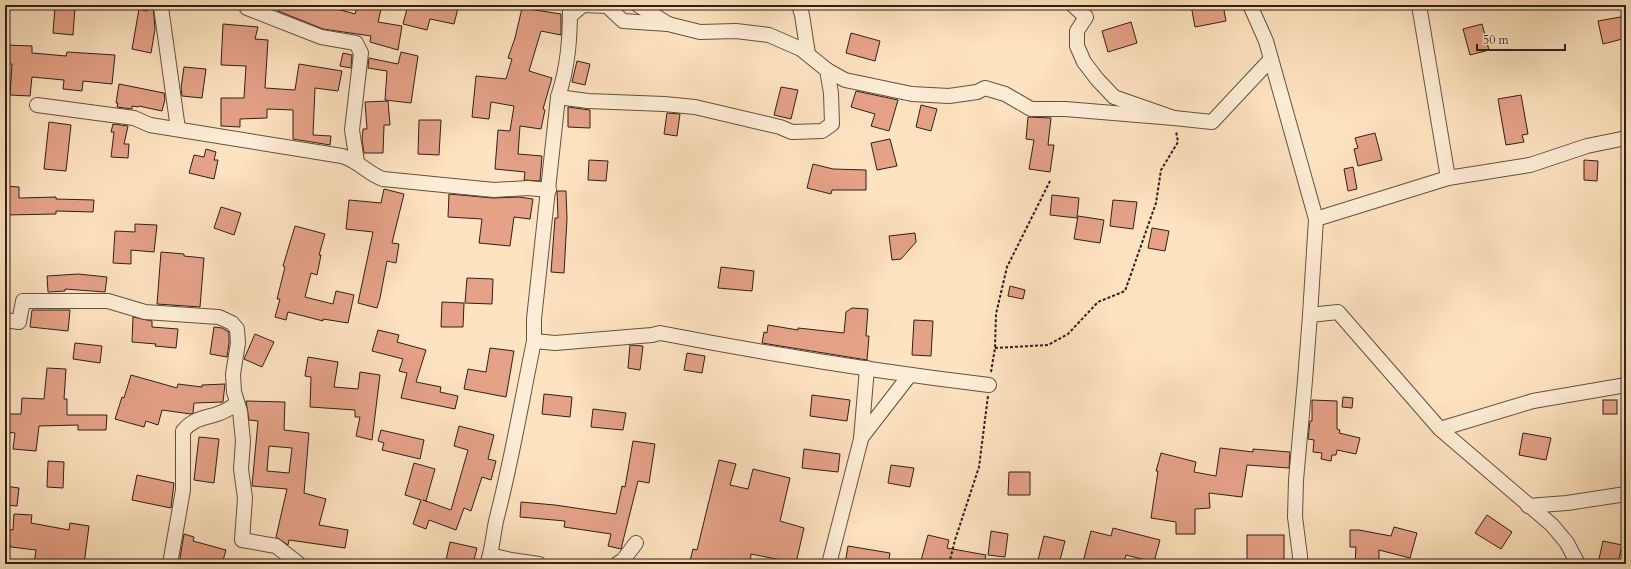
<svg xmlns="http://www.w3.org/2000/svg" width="1631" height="569" viewBox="0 0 1631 569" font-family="Cardo,serif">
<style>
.building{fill:#e5a289;stroke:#301f15;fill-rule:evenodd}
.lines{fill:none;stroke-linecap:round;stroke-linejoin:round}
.street-casing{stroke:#645040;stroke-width:16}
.path{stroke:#301f15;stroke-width:2;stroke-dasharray:3 2;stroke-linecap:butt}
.street{stroke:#feedd6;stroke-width:14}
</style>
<rect width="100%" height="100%" fill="#fee3c0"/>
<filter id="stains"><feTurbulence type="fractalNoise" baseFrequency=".005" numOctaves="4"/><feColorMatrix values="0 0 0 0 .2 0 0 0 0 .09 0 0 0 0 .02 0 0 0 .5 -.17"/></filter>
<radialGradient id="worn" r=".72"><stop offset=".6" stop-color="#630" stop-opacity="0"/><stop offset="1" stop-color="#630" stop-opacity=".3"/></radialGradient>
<g class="building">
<path d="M148 5H153L155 29 151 53 132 49 139 9 147 11Z"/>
<path d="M280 5H311L325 9 326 6 355 14 358 5H382L378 22 402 26 398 50 370 42 371 36 323 29 278 11Z"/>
<path d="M408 5H445L458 8 454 24 430 19 427 30 403 24Z"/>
<path d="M1191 5H1223L1226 21 1195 27Z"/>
<path d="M55 6 75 7 73 35 53 33Z"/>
<path d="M522 8 561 14V35L541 31 529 71 552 78 543 109 545 110 541 129 520 126 518 154 542 156 540 181 524 180 525 172 495 169 498 130 510 131 514 106 491 102 489 119 472 117 476 76 506 79 512 59 508 58 515 38Z"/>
<path d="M1626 16V38L1603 44 1598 21Z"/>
<path d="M1131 22 1137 43 1108 52 1102 31Z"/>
<path d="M223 24 258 27 255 39 268 40 265 88 295 90 299 64 342 71 338 91 315 88 313 135 331 136 330 145 293 139V110L267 109V118L240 119V127L221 126V98H244L246 66 221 65Z"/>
<path d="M1482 24 1489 50 1470 55 1463 29Z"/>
<path d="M851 33 880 41 875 61 846 53Z"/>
<path d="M5 45 32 46V53L66 56 67 52 115 55 112 84 83 81 82 91 63 89 64 80 32 77 30 96 10 95 12 64H5Z"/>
<path d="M401 52 418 56 411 103 385 100 387 71 368 68 369 58 398 64Z"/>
<path d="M343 53 352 55 351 68 340 66Z"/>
<path d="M577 61 590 64 585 85 572 82Z"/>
<path d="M184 67 206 69 202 98 182 96 181 88Z"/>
<path d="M119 84 164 93 165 99 162 111 139 106 138 107 132 106V109L117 107 118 103H116Z"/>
<path d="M781 87 798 90 791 119 774 115Z"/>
<path d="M856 91 898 100 889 131 871 126 875 114 851 107Z"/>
<path d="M1521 95 1528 134 1522 135 1524 142 1506 145 1498 99Z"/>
<path d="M388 101 390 125H384L383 153H364L362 140 363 129H367L365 102Z"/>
<path d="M921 105 937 109 931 131 916 127Z"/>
<path d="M568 107 590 110V128L568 127Z"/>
<path d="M667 113 680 114 677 136 664 134Z"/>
<path d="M1028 117 1051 118 1048 145H1054L1050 172 1029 169 1034 140 1026 139Z"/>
<path d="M419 120H441L439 155 418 154Z"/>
<path d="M49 122 71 125 66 171 44 169Z"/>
<path d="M113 124 128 126 124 144H129L128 158 111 157 114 132H111Z"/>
<path d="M1375 133 1382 160 1358 166 1354 149 1358 148 1355 138Z"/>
<path d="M890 139 897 166 877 170 871 143Z"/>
<path d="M206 149 216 152 214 160H218L214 179 189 173 194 155 204 157Z"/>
<path d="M589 160 608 161 606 181 588 180Z"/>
<path d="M1584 160 1598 161 1597 181 1584 180Z"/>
<path d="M813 164 833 169 866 170V190H832L831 194 807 188Z"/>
<path d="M1353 167 1357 189 1348 191 1344 169Z"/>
<path d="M5 186 19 187V198L56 197V199L94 200 93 212 56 211V214L5 215Z"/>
<path d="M384 189 404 194 392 243 399 244 396 263 387 261 380 298 377 308 358 303 373 232 346 229 349 200 381 203Z"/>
<path d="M557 191H566L567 219 564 273 551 272 555 218H558Z"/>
<path d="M449 194 493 198 519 197 533 199 530 219 514 217 510 246 479 243 482 219 448 217Z"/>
<path d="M1052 195 1079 198 1077 218 1050 215Z"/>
<path d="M1113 200 1137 202 1133 229 1110 226Z"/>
<path d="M221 207 241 213 234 235 214 228Z"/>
<path d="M1078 216 1104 220 1100 243 1074 239Z"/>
<path d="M135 224 157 225 154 252 131 250V264L113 263 115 231 135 232Z"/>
<path d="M295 226 325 234 319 255H321L317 275 311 273 305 297 333 304 336 291 354 295 348 323 323 319V321L288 312 286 320 275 317 280 299H277L285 267 283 266Z"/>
<path d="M1152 228 1169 231 1165 251 1148 248Z"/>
<path d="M915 233 916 242 901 259 892 260 889 236Z"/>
<path d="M161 252 184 254V256L204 258 200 307 157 304Z"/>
<path d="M721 267 754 271 752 291 718 288Z"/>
<path d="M78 274 107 277 105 292 65 289V291L48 292 47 276Z"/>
<path d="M467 278 493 279 492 304 465 303Z"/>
<path d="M1010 286 1025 290 1023 299 1008 296Z"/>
<path d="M442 302 464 303 463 327H441Z"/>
<path d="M852 308 868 309 866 336H869L867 360 762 343 764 332 767 333 768 325 798 330V328L844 333 846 312Z"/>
<path d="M32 310H70L68 331 30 327Z"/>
<path d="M133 317 152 321V327L178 329 176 348 155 346 156 344 132 342Z"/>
<path d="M914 320 933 321 931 356 912 355Z"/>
<path d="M214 327 222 328 229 332V343L227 357 210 354Z"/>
<path d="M378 330 399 335 397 342 426 350 416 382 441 387 440 392 458 396 455 409 401 398 407 373 399 371 403 359 372 351Z"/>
<path d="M255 334 274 342 262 367 244 359Z"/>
<path d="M75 343 102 346 100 363 73 359Z"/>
<path d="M630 345 643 346 640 370 628 368Z"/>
<path d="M490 348 514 351 506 397 464 389 468 369 486 372Z"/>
<path d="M687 353 705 356 702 373 684 370Z"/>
<path d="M308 357 338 362 334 387 358 389 360 372 380 375 372 440 356 436 360 417H355V410L310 407 311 377 305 376Z"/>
<path d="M47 368 66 369 64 399H67V415H107L106 430H78V425L39 426 36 451 13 449 15 433 5 432V414H21L22 398 44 399Z"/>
<path d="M131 375 177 388 178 384 202 387V385L225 384 223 402 194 403 193 413 191 414 162 410 158 425 146 421 144 427 115 419 122 397 124 398Z"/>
<path d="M544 394 572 397 570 417 542 414Z"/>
<path d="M812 395 850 400 847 421 810 416Z"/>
<path d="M1343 397 1353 398 1352 408 1342 407Z"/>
<path d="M1312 400 1337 401V429L1340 430 1339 433 1360 438 1356 454 1337 450 1336 455H1332L1331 461 1321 459 1322 453 1313 452 1314 440 1308 439 1310 421H1312Z"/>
<rect x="1603" y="400" width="14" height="14"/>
<path d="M246 401 285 402 284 430 309 433 304 493 326 499 319 525 348 530 345 548 289 540 288 545 276 537 287 489 252 486 258 421 249 420ZM269 446 292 448 289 473 267 471Z"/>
<path d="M593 409 626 413 623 430 591 427Z"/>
<path d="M459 426 494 435 488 459 496 461 491 480 482 477 471 511 464 508 456 530 429 520 426 529 413 524 421 500 405 495 414 463 435 469 426 501 423 500 451 510 468 450 454 446Z"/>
<path d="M381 430 424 440 420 459 382 450 384 443 378 441Z"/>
<path d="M1523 433 1551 438 1546 460 1519 455Z"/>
<path d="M199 437 219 439 214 483 194 480Z"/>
<path d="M633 441 655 444 649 483 638 481 621 549 608 546 611 534 564 527 565 521 520 517 521 502 555 505 616 514 622 486 625 487Z"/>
<path d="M1220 448 1253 452V449L1290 452 1289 468 1247 465 1242 497 1209 493 1210 508 1195 509V534H1176V522L1151 518 1158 471H1156L1161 453 1196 462 1194 472 1216 476Z"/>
<path d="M804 449 840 454 838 472 802 468Z"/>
<path d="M719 460 736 464 730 485 748 489 753 469 790 478 780 521 804 528 796 563 751 554 750 564H704L690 561 693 549 697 550Z"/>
<path d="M48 461 64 462 63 488 47 487Z"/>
<path d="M891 465 914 468 910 487 888 483Z"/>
<path d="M1009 472H1030V495H1008Z"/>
<path d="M137 475 174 483 171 508 132 500Z"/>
<path d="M5 486 19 488 17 506 5 505Z"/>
<path d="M14 514 32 515 31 523 69 530 70 523 89 526 84 564H34L36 550 11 547V546L5 545V529L13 530Z"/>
<path d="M1487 515 1512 532 1501 549 1475 533Z"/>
<path d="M1394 527 1417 533 1410 558 1379 550V564H1355L1356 547H1350V530H1359L1391 536Z"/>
<path d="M1113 528 1160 540 1154 562 1126 555 1123 564H1090L1083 562 1091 531 1111 536Z"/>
<path d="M991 531 1008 534 1005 557 988 555Z"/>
<path d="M184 534 194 537 193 541 226 550 222 564H179Z"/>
<path d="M928 535 949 540 947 548 986 555 984 564H920Z"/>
<rect x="1247" y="535" width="37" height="28"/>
<path d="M1044 536 1065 541 1059 564H1037Z"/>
<path d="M1603 541 1622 545 1618 563 1599 559Z"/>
<path d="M450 542 477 548 473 564H464L446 560Z"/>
<path d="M848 546 890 553 888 564H845Z"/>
</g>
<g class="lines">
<g class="street-casing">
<g id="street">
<path d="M247 5V8L321 37 356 43 361 53 352 130 357 162"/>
<path d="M638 5 668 24"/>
<path d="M799 5 802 15 808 54"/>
<path d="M1250 5 1266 41 1316 219"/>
<path d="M161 7 178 129"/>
<path d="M827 70 845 80 912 94 949 96 977 92 985 88 1005 94 1031 109H1065L1174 118 1114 97 1097 79 1084 62 1077 46V31L1086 17 1073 5"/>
<path d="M558 97 588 101 664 104 695 107 780 127 792 132 822 131 832 124 831 93 827 70 801 49 769 35 736 31 700 32 668 24 623 21 607 6 583 5 570 16"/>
<path d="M37 105 134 118 150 125 342 156C359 161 368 174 383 179L494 190 528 188 549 190"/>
<path d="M1174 118 1212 122 1271 59"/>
<path d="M1448 178 1530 165 1587 146 1626 138"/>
<path d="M1310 315 1316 219 1448 178 1419 5"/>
<path d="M5 320 19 322 23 301H108L145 312 219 317 232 323 237 329 238 343 233 374 234 392 240 411 243 441 241 469 245 498 242 540 276 546 299 564"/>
<path d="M534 341 555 343 652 335 660 333C769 354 879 372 989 385"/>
<path d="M861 438 909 376"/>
<path d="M1528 506 1567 503 1626 494"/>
<path d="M490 555 511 560 539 564"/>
<path d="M170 564 183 490V431C195 417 204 419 220 413 226 411 231 407 237 404"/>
<path d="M487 564C493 549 493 532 497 517 512 459 522 399 534 341V319L558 97C568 67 570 39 570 8"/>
<path d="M617 564 623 560 636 543"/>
<path d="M829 564 861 439 867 368"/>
<path d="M1300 564V556L1295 517 1296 480 1305 380 1310 315 1338 312 1440 429"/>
<path d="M1578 564 1567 543 1552 525 1440 429 1533 401 1626 385"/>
</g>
</g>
<g class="path">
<path d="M995 348 1048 345 1068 334 1098 302 1125 291 1156 203 1161 170 1178 142 1176 131"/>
<path d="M991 372 995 348 996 314 1007 267 1050 181"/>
<path d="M949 564 955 540 979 467 988 396"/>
</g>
<use href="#street" class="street"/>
</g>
<rect width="1631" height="569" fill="none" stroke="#fee3c0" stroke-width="20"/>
<rect x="6" y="6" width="1619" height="557" fill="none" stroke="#301f15" stroke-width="2"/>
<rect x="10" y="10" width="1611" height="549" fill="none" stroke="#301f15"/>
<path d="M1477 44v6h88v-6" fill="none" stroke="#301f15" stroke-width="2"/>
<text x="1483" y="44" font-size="12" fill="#301f15" stroke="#feedd6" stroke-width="3" paint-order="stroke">50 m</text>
<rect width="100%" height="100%" filter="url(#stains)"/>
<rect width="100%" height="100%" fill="url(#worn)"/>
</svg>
